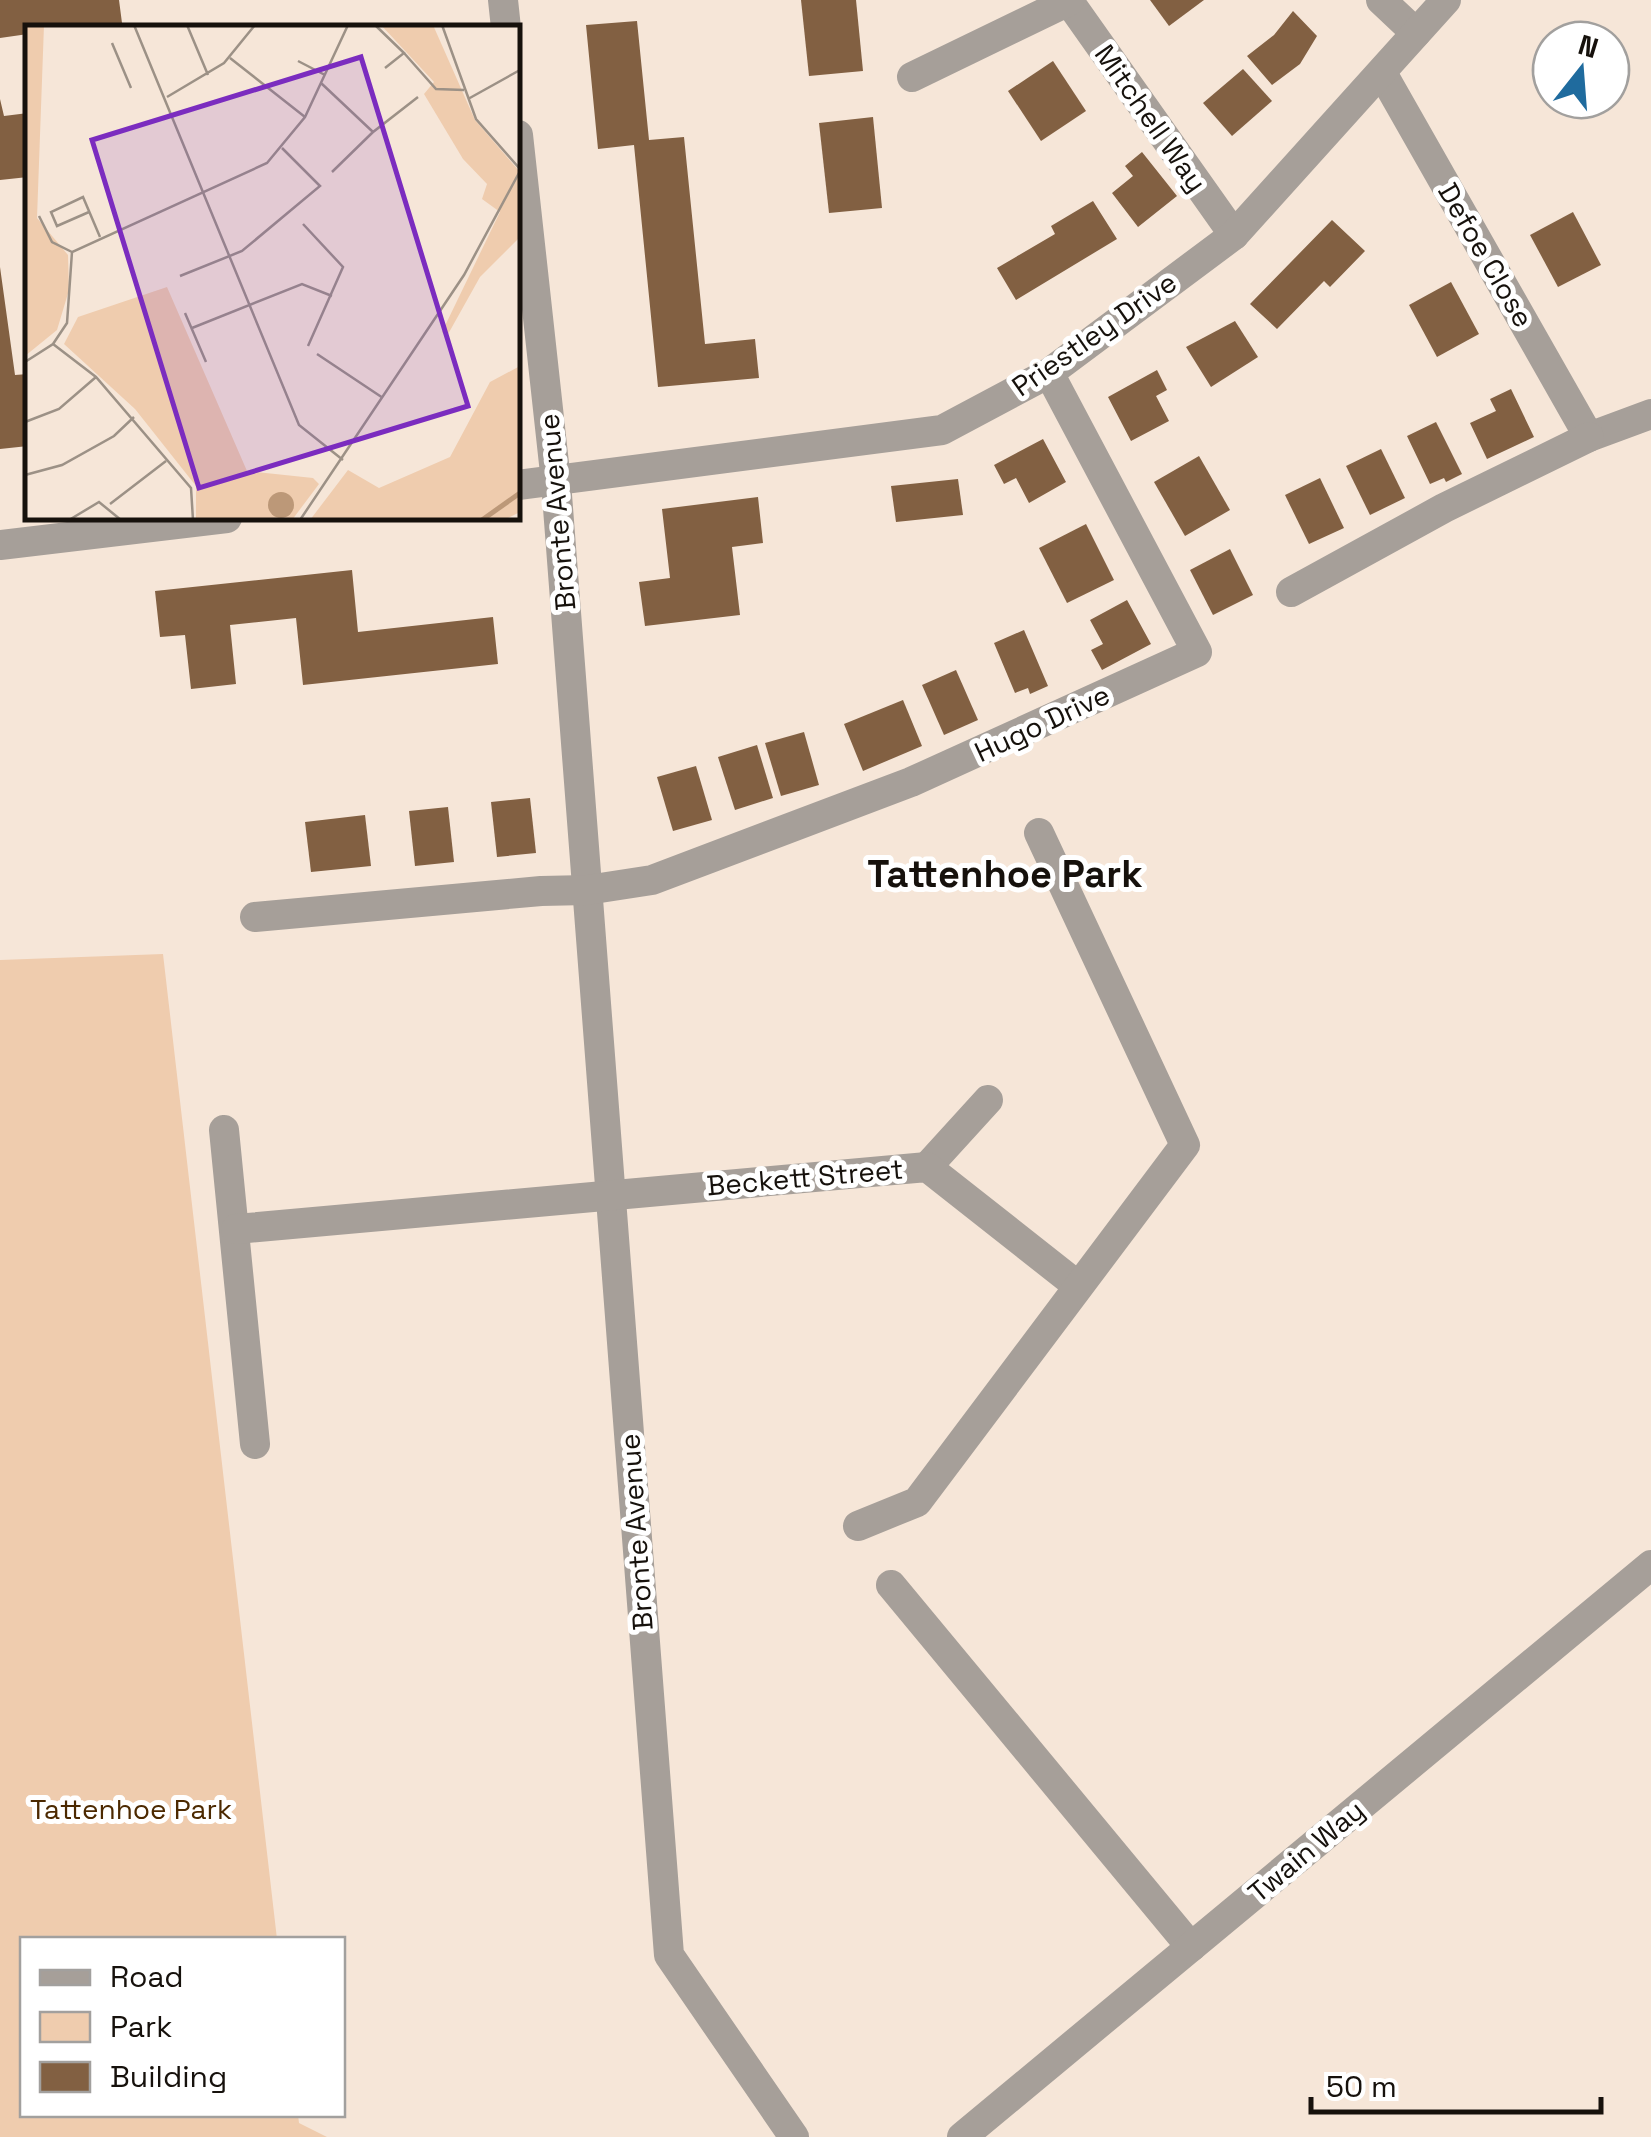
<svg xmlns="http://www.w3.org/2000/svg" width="1651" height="2137" viewBox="0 0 1651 2137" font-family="'Space Grotesk',sans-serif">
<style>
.green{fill:#efccae}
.building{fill:#826042}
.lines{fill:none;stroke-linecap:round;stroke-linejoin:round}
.minor{stroke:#a69f99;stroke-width:30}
.labels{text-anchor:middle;stroke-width:10;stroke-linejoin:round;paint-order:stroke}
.street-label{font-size:28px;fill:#16110c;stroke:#fff}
.park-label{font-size:28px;fill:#4c2900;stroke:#fff}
.district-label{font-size:38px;font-weight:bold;fill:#16110c;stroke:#fff}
.inset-river{fill:none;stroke:#bc9878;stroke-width:5}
.inset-road{fill:none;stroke:#9c9186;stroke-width:2.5}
.view{fill:#7b2cbf;fill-opacity:0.15;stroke:#7b2cbf;stroke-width:5}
.inset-edge{fill:none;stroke:#16110c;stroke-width:5}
</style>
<rect width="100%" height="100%" fill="#f6e6d8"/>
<path class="green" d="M163 954 277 1939 22 1940V2114L298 2115 299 2123 327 2137H0V960Z"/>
<g class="building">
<path d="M0 0H119L122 23 87 28H28V34L0 38Z"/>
<path d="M801 0H856L863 71 809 76Z"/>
<path d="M1150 0H1204L1169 26Z"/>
<path d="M1293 11 1317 36 1300 64 1272 85 1247 56 1274 35Z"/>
<path d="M637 21 649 140 684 137 705 344 755 339 759 378 658 387 634 145 598 149 586 25Z"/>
<path d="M1053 61 1086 111 1041 141 1008 91Z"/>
<path d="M1243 69 1272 101 1232 136 1203 103Z"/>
<path d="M0 99 4 116 28 113V177L0 180Z"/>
<path d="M873 117 882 208 829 213 819 123Z"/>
<path d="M1142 152 1177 196 1138 227 1112 193 1133 176 1125 166Z"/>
<path d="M1093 201 1117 239 1016 300 997 268 1055 234 1051 226Z"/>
<path d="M1573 212 1601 265 1558 287 1530 235Z"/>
<path d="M1332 220 1365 251 1330 287 1324 281 1277 329 1250 304Z"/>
<path d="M0 267 15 375 28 374V446L0 449Z"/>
<path d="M1451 282 1479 334 1437 357 1409 305Z"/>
<path d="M1235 321 1258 357 1211 387 1186 347Z"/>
<path d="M1157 370 1167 390 1156 396 1169 421 1131 441 1108 397Z"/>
<path d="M1511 389 1534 437 1487 459 1470 423 1496 411 1490 399Z"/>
<path d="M1436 422 1462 474 1446 482 1444 478 1430 484 1407 436Z"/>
<path d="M1043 439 1066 482 1029 503 1016 478 1004 484 994 465Z"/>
<path d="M1381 449 1405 498 1370 515 1346 466Z"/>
<path d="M1199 456 1230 510 1185 536 1154 482Z"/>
<path d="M1320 478 1344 528 1309 544 1285 495Z"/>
<path d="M958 479 963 515 896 522 891 486Z"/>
<path d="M758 497 763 543 732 547 740 615 645 626 639 582 670 578 662 509Z"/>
<path d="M1086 524 1114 580 1067 603 1039 548Z"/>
<path d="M1230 549 1253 595 1213 615 1190 570Z"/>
<path d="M352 570 358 632 493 617 498 664 303 685 296 618 230 625 236 684 191 689 185 635 160 637 155 591Z"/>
<path d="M1127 600 1151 644 1102 670 1091 650 1103 644 1090 620Z"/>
<path d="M1024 630 1048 686 1030 694 1028 688 1015 693 994 643Z"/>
<path d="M956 670 978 720 944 735 922 685Z"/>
<path d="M903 700 922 746 863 771 844 724Z"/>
<path d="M804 732 819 785 781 796 765 743Z"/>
<path d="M757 745 773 798 735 810 718 757Z"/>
<path d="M696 766 712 820 673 831 657 777Z"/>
<path d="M530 798 536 853 497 857 491 802Z"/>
<path d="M448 807 454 862 415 866 409 811Z"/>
<path d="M365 815 371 866 311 872 305 822Z"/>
</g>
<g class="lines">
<g class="minor">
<path d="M503 0 506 28"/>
<path d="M1068 0 1234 235"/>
<path d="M1381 0 1416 33"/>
<path d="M1382 73 1589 437 1651 414"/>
<path d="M912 77 1069 1"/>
<path d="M518 135 556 482 669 1955 794 2137"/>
<path d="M518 485 942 430 1049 373 1234 235 1446 0"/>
<path d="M0 545 227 518"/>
<path d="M1291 592 1444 508 1589 437"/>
<path d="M255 917 541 891 587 890 652 880 911 782 1197 652 1049 373"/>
<path d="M224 1130 255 1444"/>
<path d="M927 1167 988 1100"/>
<path d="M236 1229 927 1167 1078 1286"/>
<path d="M858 1526 917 1502 1185 1145 1039 833"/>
<path d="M891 1585 1191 1947"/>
<path d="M962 2137 1651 1565"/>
</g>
</g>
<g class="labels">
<g class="street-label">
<text transform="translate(1151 118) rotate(55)" y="10">Mitchell Way</text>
<text transform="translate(1486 255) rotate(60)" y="10">Defoe Close</text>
<text transform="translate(1094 334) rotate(-35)" y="10">Priestley Drive</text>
<text transform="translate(557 512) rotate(-95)" y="10">Bronte Avenue</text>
<text transform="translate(1042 723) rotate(-25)" y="10">Hugo Drive</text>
<text transform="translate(805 1177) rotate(-5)" y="10">Beckett Street</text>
<text transform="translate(636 1532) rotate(-94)" y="10">Bronte Avenue</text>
<text transform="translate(1306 1851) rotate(-40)" y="10">Twain Way</text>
</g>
<g class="park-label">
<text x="131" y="1819">Tattenhoe Park</text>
</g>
<g class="district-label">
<text x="1005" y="887">Tattenhoe Park</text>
</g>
</g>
<g transform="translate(25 25)">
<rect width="495" height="495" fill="#f6e6d8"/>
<path d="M0 0H19L12 193 43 230 44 265 32 305 0 331ZM356 0H408L450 95 495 147V212L455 252 422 311 417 307 475 187 457 174 462 159 438 134 399 69 409 57ZM142 262 222 446 288 453 294 459 267 495H171V461L110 384 39 319 53 292ZM495 341V487L479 495H285L323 445 354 463 425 432 465 357Z" fill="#efccae"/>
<path d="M243 480a13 13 0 1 1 26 0a13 13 0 1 1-26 0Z" fill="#bc9878"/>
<path class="inset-river" d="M457 495 495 468"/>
<path class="inset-road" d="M109 0 274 400 318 435M162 0 183 50M350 0 379 28 360 43M417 0 451 94 495 144M87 18 106 63M379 28 411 64 439 65M205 33 280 92M273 36 300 50M296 58 348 107 393 72M142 72 199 38 230 0M443 74 495 45M307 147 348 107M64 187 32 201 26 187 58 172 75 212M14 191 27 217 47 227M278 199 318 242 283 321M155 251 217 226 295 161 257 123M160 288 181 337M167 303 277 259 307 271M28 319 71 352 166 463 168 495M292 329 358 373M0 337 28 319 42 298 47 227 242 138 280 92 323 0M0 397 34 384 71 352M0 450 37 440 89 411 109 392M85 479 141 436M44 495 74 477 96 495M275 495 439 250 495 146"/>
<path class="view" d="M336 32 443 381 174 463 67 115Z"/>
<rect width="495" height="495" class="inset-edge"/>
</g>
<rect x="20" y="1937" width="325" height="180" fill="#ffffff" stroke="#a2a09e" stroke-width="2.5"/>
<rect x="40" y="1970" width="50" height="15" fill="#a69f99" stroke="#a2a09e" stroke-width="2.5"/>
<text x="110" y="1987" font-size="30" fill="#16110c">Road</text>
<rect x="40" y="2012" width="50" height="30" fill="#efccae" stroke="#a2a09e" stroke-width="2.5"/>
<text x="110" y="2037" font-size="30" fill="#16110c">Park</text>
<rect x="40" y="2062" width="50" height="30" fill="#826042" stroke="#a2a09e" stroke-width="2.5"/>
<text x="110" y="2087" font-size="30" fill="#16110c">Building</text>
<g transform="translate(1581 70) rotate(17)"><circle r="48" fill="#ffffff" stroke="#a2a09e" stroke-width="2.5"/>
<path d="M0-8L18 38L0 25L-18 38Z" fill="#1f6b9e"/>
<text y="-15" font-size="28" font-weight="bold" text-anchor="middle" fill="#16110c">N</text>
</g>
<path d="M1311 2097v15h290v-15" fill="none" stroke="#16110c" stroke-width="5"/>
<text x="1326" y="2097" font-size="30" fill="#16110c" stroke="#ffffff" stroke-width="8" paint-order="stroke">50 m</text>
</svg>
